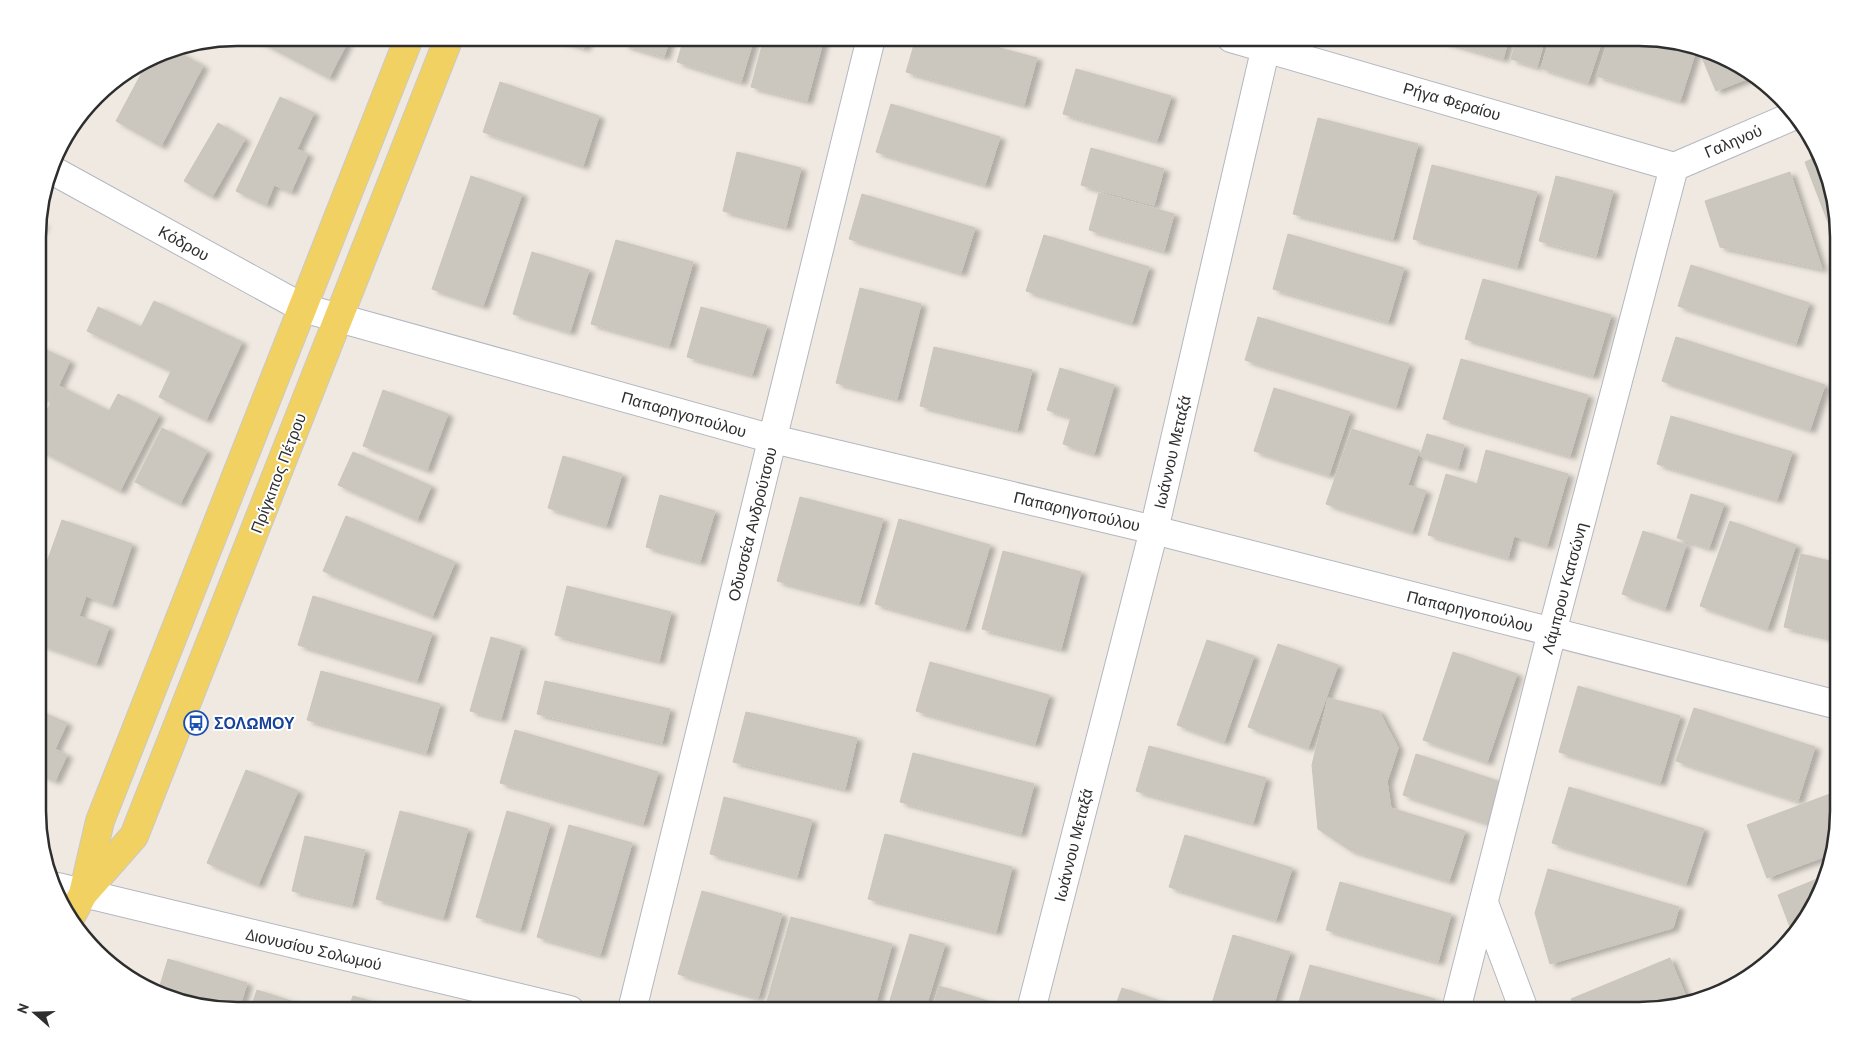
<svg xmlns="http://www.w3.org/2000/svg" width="1876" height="1048" viewBox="0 0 1876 1048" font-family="'PT Sans',sans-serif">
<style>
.building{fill:#cbc7bf;stroke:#cbc5ba;filter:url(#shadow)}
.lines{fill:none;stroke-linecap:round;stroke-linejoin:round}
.minor-casing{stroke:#b4b7c1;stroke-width:30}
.major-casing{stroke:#c9c9c9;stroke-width:30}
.minor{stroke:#fff;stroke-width:28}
.major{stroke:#f2d163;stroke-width:28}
.labels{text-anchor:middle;stroke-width:4;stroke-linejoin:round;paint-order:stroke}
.street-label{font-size:16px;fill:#2e2e2e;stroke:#fff}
.transit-label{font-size:16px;font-weight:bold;fill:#164399;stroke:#fff;text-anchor:start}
.rim{fill:none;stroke:#2e2e2e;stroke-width:2.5}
</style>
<defs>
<filter id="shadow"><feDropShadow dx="5.5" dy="3" stdDeviation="2.5" flood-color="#0004"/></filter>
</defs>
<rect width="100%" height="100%" fill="#efe9e1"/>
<g class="building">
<path d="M253 38H336L347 43 329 78Z"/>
<path d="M553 38H588L584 48Z"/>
<path d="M626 38H670L664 57 624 45Z"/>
<path d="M684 38H754L741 82 677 62Z"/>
<path d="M764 38H824L807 101 751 87Z"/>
<path d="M916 38H963L1037 58 1024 105 906 72Z"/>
<path d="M1443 38H1509L1503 59 1442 41Z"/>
<path d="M1517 38H1545L1537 67 1511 59Z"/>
<path d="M1550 38H1603L1588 83 1541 68Z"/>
<path d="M1609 38H1639L1683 43 1697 47 1680 101 1597 76Z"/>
<path d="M1698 48 1738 64 1752 77 1716 91Z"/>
<path d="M174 50 203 66 161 146 116 121 148 61 161 53Z"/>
<path d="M1076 69 1171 96 1157 141 1063 114Z"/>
<path d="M500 82 599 116 583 166 483 132Z"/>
<path d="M280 97 314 113 297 149 308 154 291 192 274 185 266 205 236 191Z"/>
<path d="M891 104 1000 137 985 185 876 152Z"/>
<path d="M1318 118 1418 144 1393 239 1293 214Z"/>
<path d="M218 123 245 139 212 197 184 181Z"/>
<path d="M1091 148 1164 169 1154 205 1081 185Z"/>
<path d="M737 152 801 168 786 227 723 211Z"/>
<path d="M1819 156 1828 173 1838 224 1837 246 1805 162Z"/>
<path d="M1432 165 1537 192 1517 267 1413 239Z"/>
<path d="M1790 172 1822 269 1720 247 1705 201Z"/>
<path d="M471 176 522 194 483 306 432 289Z"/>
<path d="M1556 176 1613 191 1596 256 1539 241Z"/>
<path d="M1099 193 1174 214 1164 251 1089 230Z"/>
<path d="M862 194 975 228 961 273 849 239Z"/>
<path d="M39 222 43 224 39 233Z"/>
<path d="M1288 234 1404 268 1388 322 1273 289Z"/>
<path d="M1044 235 1149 267 1132 323 1026 291Z"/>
<path d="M616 240 693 262 669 346 591 324Z"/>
<path d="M532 252 589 270 570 332 513 314Z"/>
<path d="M1691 265 1809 303 1796 344 1678 306Z"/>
<path d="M1483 279 1611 315 1593 376 1465 339Z"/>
<path d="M860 288 921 304 897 399 836 383Z"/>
<path d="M154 301 242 342 206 420 159 397 171 371 87 331 98 307 141 327Z"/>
<path d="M701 307 767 326 752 375 687 357Z"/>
<path d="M1258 317 1409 364 1396 407 1245 360Z"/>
<path d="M1676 337 1825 385 1810 430 1662 381Z"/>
<path d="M39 347 70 361 51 402 39 396Z"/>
<path d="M934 347 1032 370 1017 430 920 406Z"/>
<path d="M1461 359 1588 395 1570 456 1443 419Z"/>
<path d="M1060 368 1114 385 1094 454 1063 444 1071 417 1047 410Z"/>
<path d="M59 386 109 411 118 394 159 415 120 491 39 450V426Z"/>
<path d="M1274 388 1350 412 1329 475 1254 451Z"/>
<path d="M383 390 448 414 427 470 363 446Z"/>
<path d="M1671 416 1792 452 1777 500 1657 464Z"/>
<path d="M162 428 207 451 180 504 135 482Z"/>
<path d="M1352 429 1419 451 1408 485 1426 491 1412 532 1326 504Z"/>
<path d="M1427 434 1464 445 1458 468 1420 456Z"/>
<path d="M1486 450 1568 474 1547 546 1514 536 1508 558 1428 535 1446 474 1477 484Z"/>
<path d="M353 452 431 486 417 520 338 485Z"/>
<path d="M563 456 622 474 606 526 548 508Z"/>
<path d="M1691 494 1724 504 1709 548 1677 538Z"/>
<path d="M660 495 715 511 700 562 646 547Z"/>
<path d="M800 497 883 519 859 603 777 581Z"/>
<path d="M346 516 455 562 432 617 323 571Z"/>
<path d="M899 519 990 545 965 629 875 604Z"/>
<path d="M62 520 132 544 112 605 86 596 79 616 109 627 96 664 39 644V584Z"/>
<path d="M1730 521 1796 545 1767 629 1700 606Z"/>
<path d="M1643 531 1686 545 1665 609 1622 594Z"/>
<path d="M1003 551 1081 572 1061 649 982 629Z"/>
<path d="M1801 554 1838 563V640L1784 627Z"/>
<path d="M567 586 671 612 659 661 555 635Z"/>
<path d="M313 596 432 633 417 681 298 645Z"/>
<path d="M491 637 521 646 501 719 470 711Z"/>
<path d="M1207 640 1254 656 1224 742 1177 725Z"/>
<path d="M1278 644 1338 665 1308 748 1248 727Z"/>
<path d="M1453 652 1517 674 1487 762 1423 740Z"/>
<path d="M930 662 1049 695 1035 744 916 711Z"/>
<path d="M321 671 440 704 426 753 307 720Z"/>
<path d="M545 681 670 709 662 743 537 714Z"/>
<path d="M1578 686 1680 716 1660 783 1559 752Z"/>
<path d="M1328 698 1379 711 1398 748 1387 782 1391 808 1465 831 1449 881 1350 850 1318 829 1312 765Z"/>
<path d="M1694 708 1815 747 1798 801 1676 761Z"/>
<path d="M39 711 67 723 55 749 67 755 55 781 39 774Z"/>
<path d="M746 712 857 738 845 789 733 762Z"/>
<path d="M515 730 658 772 643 824 500 783Z"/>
<path d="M1149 746 1266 778 1253 823 1136 791Z"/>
<path d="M913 753 1034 784 1021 834 900 802Z"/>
<path d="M1416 754 1501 782 1487 823 1403 795Z"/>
<path d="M246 770 298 791 258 885 207 863Z"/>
<path d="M1569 787 1704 829 1686 884 1552 843Z"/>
<path d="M1838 791V823L1829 855 1767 878 1747 825Z"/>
<path d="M724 797 812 820 797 877 710 854Z"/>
<path d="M400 811 468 829 443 918 376 899Z"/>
<path d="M507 811 550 824 520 930 476 917Z"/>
<path d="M569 825 632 843 600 955 537 937Z"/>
<path d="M885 834 1012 867 996 932 868 899Z"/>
<path d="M1185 835 1292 868 1276 920 1169 887Z"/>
<path d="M305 836 365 850 352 905 292 891Z"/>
<path d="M1548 869 1679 907 1673 928 1550 964 1535 913Z"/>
<path d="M1822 877 1812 910 1793 935 1778 895Z"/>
<path d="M1340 882 1451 914 1438 962 1326 930Z"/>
<path d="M702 891 782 914 758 998 678 974Z"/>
<path d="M791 917 892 944 874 1010H799L767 1001Z"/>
<path d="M910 934 945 944 925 1010H887Z"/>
<path d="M1233 935 1290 952 1272 1010H1210Z"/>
<path d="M1670 958 1687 999 1651 1010H1576L1571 999Z"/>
<path d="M168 959 247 983 239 1010 186 1004 158 992Z"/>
<path d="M1310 965 1435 999 1432 1010H1316L1298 1005Z"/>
<path d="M939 986 988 1001 985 1010H932Z"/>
<path d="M1122 988 1187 1010H1114Z"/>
<path d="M257 990 319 1010H250Z"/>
<path d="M353 996 402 1010H348Z"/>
</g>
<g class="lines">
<g class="minor-casing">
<g id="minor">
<path d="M1231 38 1674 167"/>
<path d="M1674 167 1793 116"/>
<path d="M52 170 303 308 773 439 1154 530 1838 705"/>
<path d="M58 887 570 1010"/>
<path d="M1484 903 1524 1010"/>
<path d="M632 1010 871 38"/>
<path d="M1031 1010 1154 530 1268 38"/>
<path d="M1456 1010 1552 632 1674 167"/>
</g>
</g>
<g class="major-casing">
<g id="major">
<path d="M84 890 100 821 409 38"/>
<path d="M70 918 83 894 134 836 449 38"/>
</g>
</g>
<use href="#minor" class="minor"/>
<use href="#major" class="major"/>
</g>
<defs>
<g id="bus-ring" transform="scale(1.25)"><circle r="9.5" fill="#fff" stroke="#1a4fb4" stroke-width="1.5"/><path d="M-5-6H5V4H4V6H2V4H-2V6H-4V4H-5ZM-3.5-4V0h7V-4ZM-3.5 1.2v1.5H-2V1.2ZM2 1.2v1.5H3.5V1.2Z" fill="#1a4fb4"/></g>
</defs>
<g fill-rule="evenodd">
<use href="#bus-ring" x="196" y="723"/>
</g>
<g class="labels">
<g class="street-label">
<text transform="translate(1452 101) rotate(16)" y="6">Ρήγα Φεραίου</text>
<text transform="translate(1733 141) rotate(-23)" y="6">Γαληνού</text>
<text transform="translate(184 243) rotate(29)" y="6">Κόδρου</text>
<text transform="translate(684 414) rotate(16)" y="6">Παπαρηγοπούλου</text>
<text transform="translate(1172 452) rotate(-77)" y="6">Ιωάννου Μεταξά</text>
<text transform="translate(278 473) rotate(-69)" y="6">Πρίγκιπος Πέτρου</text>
<text transform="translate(1077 511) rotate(13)" y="6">Παπαρηγοπούλου</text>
<text transform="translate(752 524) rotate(-76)" y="6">Οδυσσέα Ανδρούτσου</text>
<text transform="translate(1564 588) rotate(-75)" y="6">Λάμπρου Κατσώνη</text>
<text transform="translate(1470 611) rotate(14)" y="6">Παπαρηγοπούλου</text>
<text transform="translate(1073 845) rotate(-76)" y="6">Ιωάννου Μεταξά</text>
<text transform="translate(314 949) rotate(13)" y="6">Διονυσίου Σολωμού</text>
</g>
<g class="transit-label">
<text x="214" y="729">ΣΟΛΩΜΟΥ</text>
</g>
</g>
<path d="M0 0H1876V1048H0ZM237 46H1639A191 191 0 0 1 1830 237V811A191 191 0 0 1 1639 1002H237A191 191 0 0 1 46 811V237A191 191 0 0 1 237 46Z" fill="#fff" fill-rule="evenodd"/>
<path class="rim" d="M237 46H1639A191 191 0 0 1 1830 237V811A191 191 0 0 1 1639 1002H237A191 191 0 0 1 46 811V237A191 191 0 0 1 237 46Z"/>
<g transform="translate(35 1013) rotate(290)" stroke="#ffffff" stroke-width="4" paint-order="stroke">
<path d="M0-4L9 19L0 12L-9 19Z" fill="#2e2e2e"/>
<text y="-8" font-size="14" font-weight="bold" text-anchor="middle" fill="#2e2e2e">N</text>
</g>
</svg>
